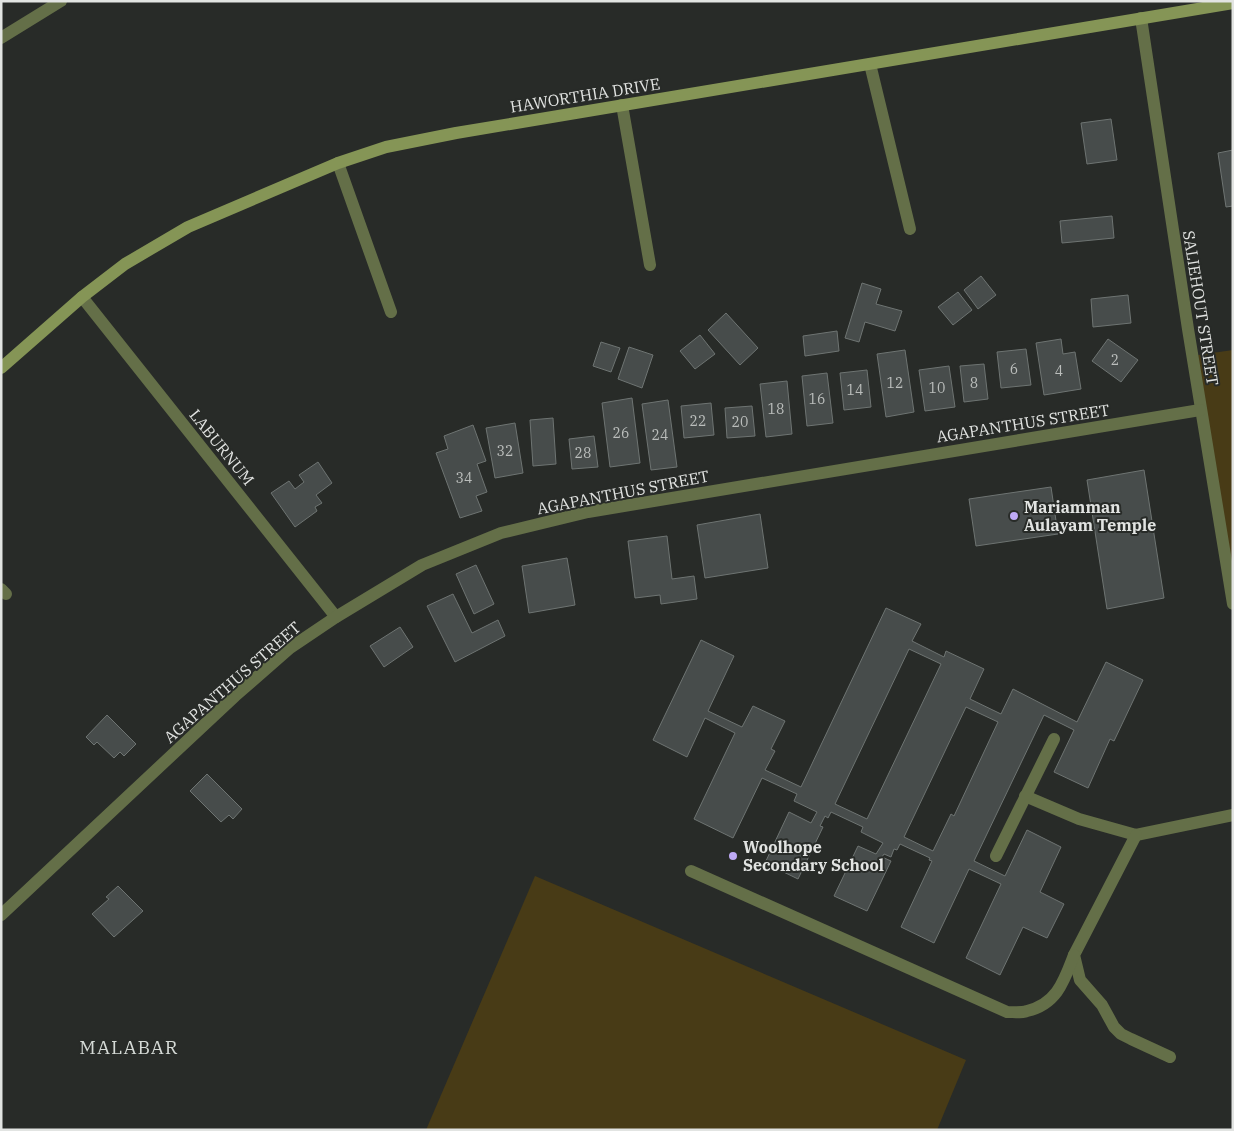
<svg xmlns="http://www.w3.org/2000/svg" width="1234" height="1131" viewBox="0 0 1234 1131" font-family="'IBM Plex Serif',serif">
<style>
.green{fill:#483b16}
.building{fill:#474c4b;stroke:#6e7472;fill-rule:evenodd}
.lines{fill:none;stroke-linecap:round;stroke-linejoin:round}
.lane{stroke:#646f48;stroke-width:12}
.street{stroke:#646f48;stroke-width:12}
.secondary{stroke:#859556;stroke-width:12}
.poi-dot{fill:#bea9f5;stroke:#282b28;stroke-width:2}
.labels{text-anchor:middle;stroke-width:4;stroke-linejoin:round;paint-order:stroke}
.number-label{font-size:14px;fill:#bbbebc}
.street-label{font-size:16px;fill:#e2e4e2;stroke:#282b28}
.poi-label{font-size:16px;font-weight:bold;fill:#e2e4e2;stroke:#282b28;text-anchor:start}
.quarter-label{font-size:19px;letter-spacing:1px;fill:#d5dad6;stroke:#282b28}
</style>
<rect width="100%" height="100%" fill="#282b28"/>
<g class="green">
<path d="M1233 350V581L1198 355Z"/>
<path d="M535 876 966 1060 937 1130H426Z"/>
</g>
<g class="building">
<path d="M1111 119 1117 160 1087 164 1081 123Z"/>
<path d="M1233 150V206L1226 207 1218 153Z"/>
<path d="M1112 216 1114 238 1062 243 1060 221Z"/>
<path d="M981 276 996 295 978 309 964 290Z"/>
<path d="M862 283 881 289 876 304 902 311 895 331 865 322 859 342 845 338Z"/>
<path d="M958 292 972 310 953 325 938 307Z"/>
<path d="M1128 295 1131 323 1093 327 1091 299Z"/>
<path d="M726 313 758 348 740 365 708 330Z"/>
<path d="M837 331 839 351 805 356 803 336Z"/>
<path d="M700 335 715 354 695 369 680 351Z"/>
<path d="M1061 339 1063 354 1075 352 1081 389 1044 395 1036 343Z"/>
<path d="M1108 339 1138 360 1121 382 1092 361Z"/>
<path d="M601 342 620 348 611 372 593 366Z"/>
<path d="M629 347 653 355 642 388 618 379Z"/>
<path d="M1026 349 1031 385 1001 388 997 352Z"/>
<path d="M905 350 914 412 886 417 877 354Z"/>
<path d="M984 364 988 399 964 402 960 366Z"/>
<path d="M949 366 955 407 925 411 919 370Z"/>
<path d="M867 370 871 407 844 410 840 373Z"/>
<path d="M827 373 833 423 807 426 802 376Z"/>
<path d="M787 381 792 434 766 437 760 384Z"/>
<path d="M632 398 640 463 610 467 602 403Z"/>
<path d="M668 400 677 467 651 470 642 404Z"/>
<path d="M711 403 714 435 684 438 681 406Z"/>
<path d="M752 406 755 436 727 438 725 408Z"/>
<path d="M553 418 556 464 533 466 530 420Z"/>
<path d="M515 423 523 473 495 478 486 428Z"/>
<path d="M473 425 486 461 477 464 487 492 476 496 482 511 460 518 436 453 448 449 444 436Z"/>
<path d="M594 436 598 467 572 469 569 439Z"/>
<path d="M318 462 332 483 316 495 322 503 315 507 317 511 295 527 271 493 289 481 295 489 304 482 299 475Z"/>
<path d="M1144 470 1164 598 1107 609 1087 480Z"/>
<path d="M1051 487 1058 534 976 546 969 499Z"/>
<path d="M760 514 768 568 705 578 697 525Z"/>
<path d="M667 536 672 579 694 576 697 599 661 604 660 595 635 598 628 541Z"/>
<path d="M567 558 575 605 529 613 522 566Z"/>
<path d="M476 565 494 604 474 614 456 574Z"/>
<path d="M453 594 472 633 498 620 505 636 455 662 427 606Z"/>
<path d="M886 608 921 624 912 641 944 657 946 651 984 669 970 699 1001 714 1013 689 1077 722 1106 662 1143 680 1114 741 1110 739 1088 788 1054 772 1074 730 1044 715 974 861 1005 876 1027 830 1061 847 1040 892 1064 904 1047 938 1023 927 1000 975 966 958 1001 884 969 869 934 943 901 927 932 861 929 860 930 858 900 844 897 850 894 849 891 857 884 854 882 857 891 861 867 911 834 896 858 846 876 854 883 843 861 832 863 827 831 812 828 818 825 816 820 826 823 827 798 879 765 863 789 812 811 823 817 812 794 801 797 794 762 778 733 838 694 819 735 733 705 718 687 757 653 740 701 640 734 656 708 711 742 727 753 706 785 721 771 749 775 751 765 770 801 787ZM909 649 941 664 867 819 835 804ZM966 707 998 722 954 816 951 814 933 851 904 837Z"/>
<path d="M400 627 413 647 384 667 370 646Z"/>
<path d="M107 715 136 744 124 756 120 752 114 758 97 742 94 745 86 737Z"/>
<path d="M207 774 242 809 233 819 229 815 221 822 190 791Z"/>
<path d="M118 886 143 911 114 937 92 914 109 899 106 897Z"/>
</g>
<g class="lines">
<g class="lane">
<path d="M870 64 910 229"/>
<path d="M622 105 650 265"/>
<path d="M338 163 391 312"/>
<path d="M1 589 6 594"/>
<path d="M1025 796 1079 819 1136 835 1233 815"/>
<path d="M1136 835 1074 955 1080 980 1102 1005 1114 1027 1121 1034 1131 1039 1170 1057"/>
<path d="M996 856 1054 739"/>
<path d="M691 871 1007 1012C1014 1012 1021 1013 1027 1011 1057 1004 1064 981 1074 955"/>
</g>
<g class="street">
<path d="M1141 18 1188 329 1233 604"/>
<path d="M1 38 61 1"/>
<path d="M82 297 336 617"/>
<path d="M1 915 235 696 290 648 336 617 422 565 501 533 588 512 1200 410"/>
</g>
<path class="secondary" d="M1 368 82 297 125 264 188 227 338 163 386 147 456 133 1233 3"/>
</g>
<g class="poi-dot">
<circle cx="1014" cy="516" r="5"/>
<circle cx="733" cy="856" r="5"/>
</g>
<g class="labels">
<g class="number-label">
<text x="1115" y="365">2</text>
<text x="1014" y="374">6</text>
<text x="1059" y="376">4</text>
<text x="895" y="388">12</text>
<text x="974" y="388">8</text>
<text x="937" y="393">10</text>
<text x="855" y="395">14</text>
<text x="817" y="404">16</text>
<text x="776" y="414">18</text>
<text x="698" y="426">22</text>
<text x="740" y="427">20</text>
<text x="621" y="438">26</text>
<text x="660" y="440">24</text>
<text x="505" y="456">32</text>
<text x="583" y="458">28</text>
<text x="464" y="483">34</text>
</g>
<g class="street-label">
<text transform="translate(585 95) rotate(-9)" y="6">HAWORTHIA DRIVE</text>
<text transform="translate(1201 308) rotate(81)" y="6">SALIEHOUT STREET</text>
<text transform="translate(1023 423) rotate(-9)" y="6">AGAPANTHUS STREET</text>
<text transform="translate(222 447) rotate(51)" y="6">LABURNUM</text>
<text transform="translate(623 492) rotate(-11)" y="6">AGAPANTHUS STREET</text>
<text transform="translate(232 682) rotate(-41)" y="6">AGAPANTHUS STREET</text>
</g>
<g class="poi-label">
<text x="1024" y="513">Mariamman<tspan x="1024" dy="18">Aulayam Temple</tspan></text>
<text x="743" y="853">Woolhope<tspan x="743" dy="18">Secondary School</tspan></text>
</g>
<g class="quarter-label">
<text x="129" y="1054">MALABAR</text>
</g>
</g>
<rect width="1234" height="1131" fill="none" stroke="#e2e4e2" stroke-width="5"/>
</svg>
